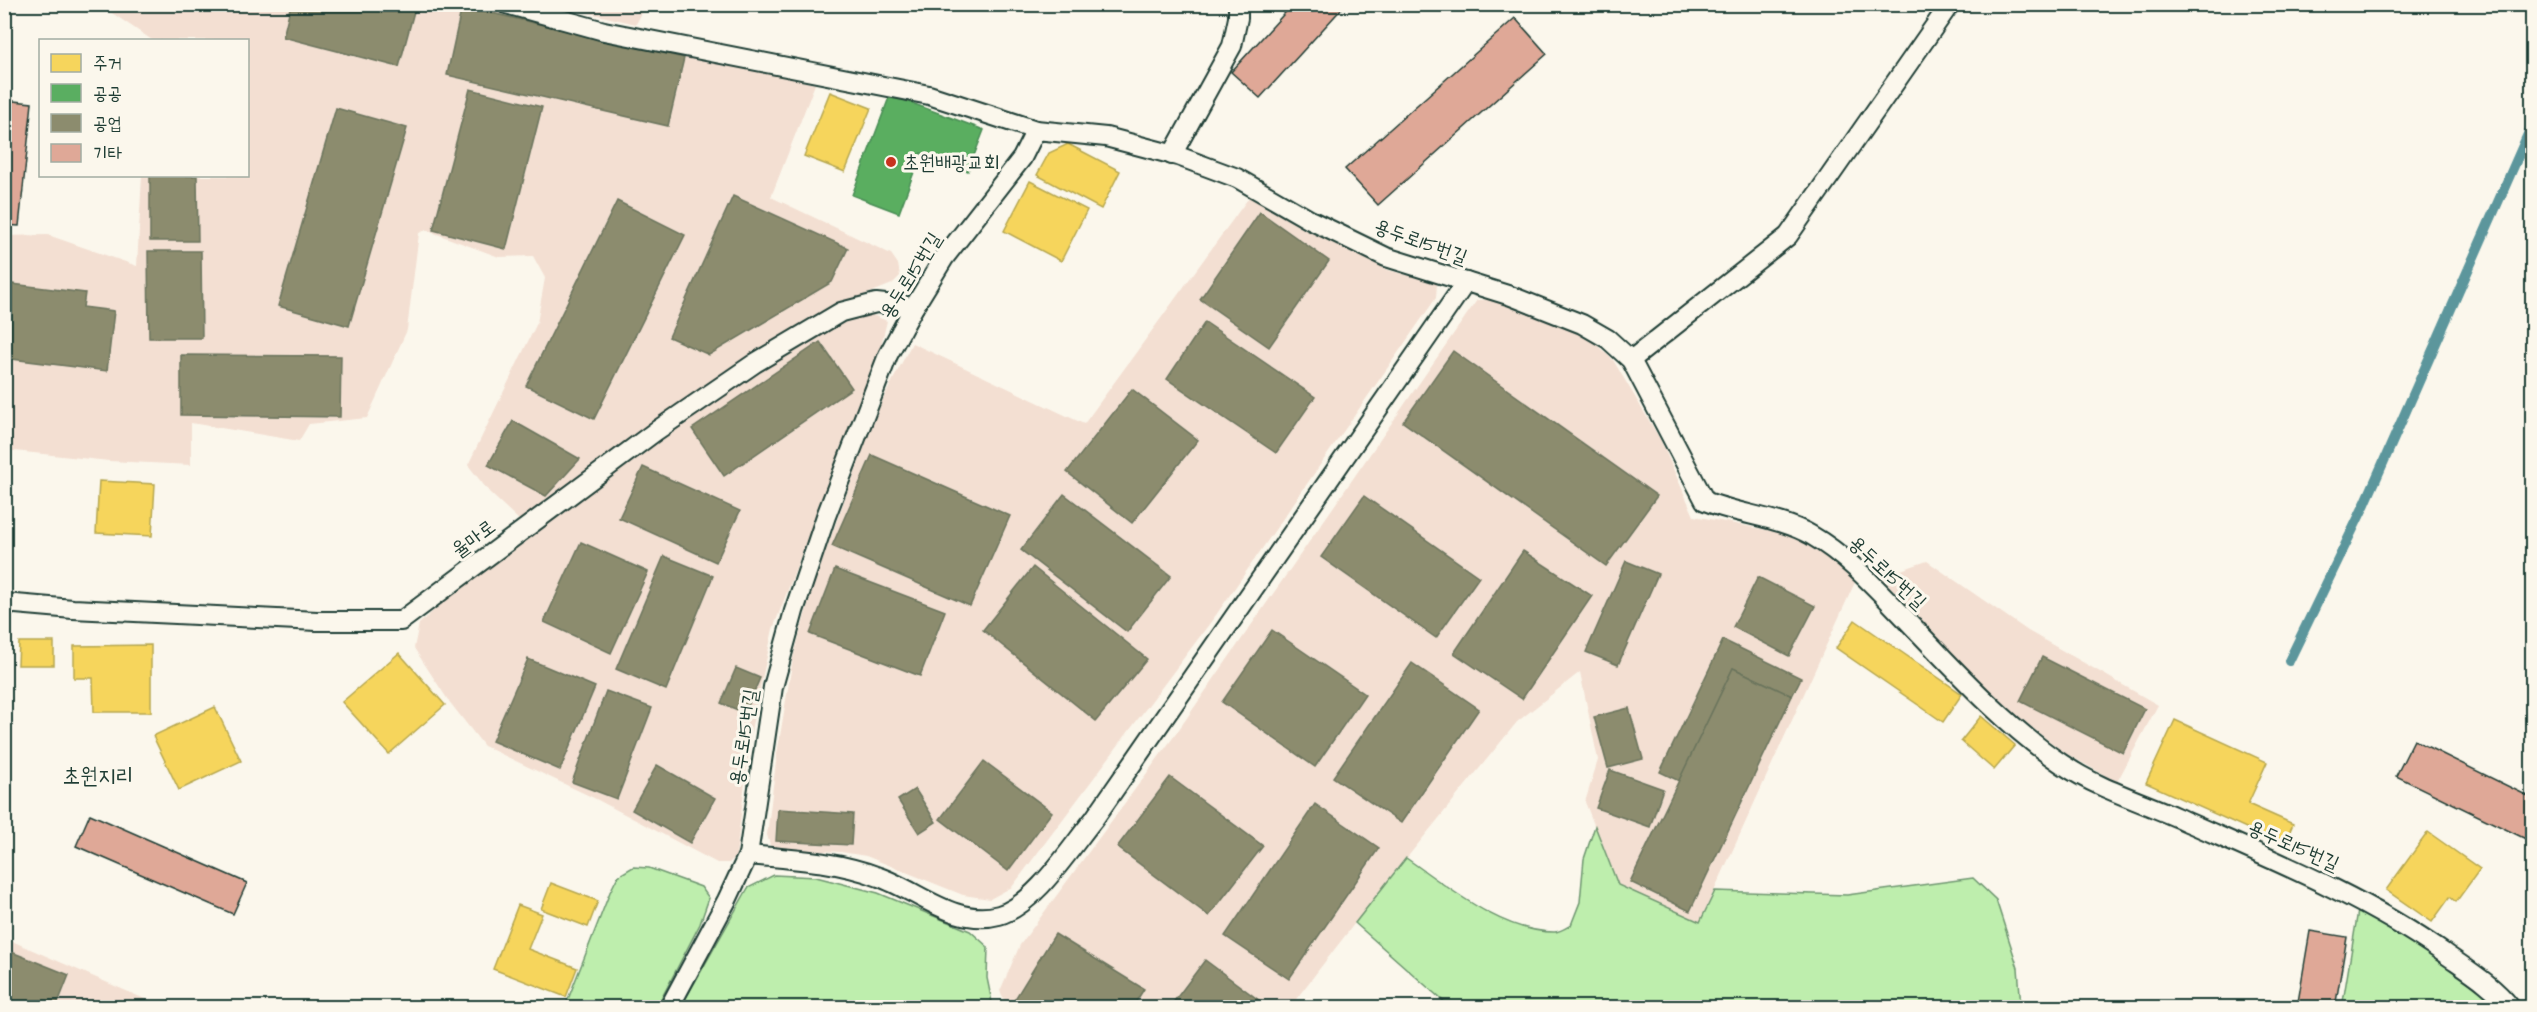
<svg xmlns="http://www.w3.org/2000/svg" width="2537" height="1012" viewBox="0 0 2537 1012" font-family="'Architects Daughter','Poor Story',sans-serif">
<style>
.built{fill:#f3dfd2}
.green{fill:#beeead;stroke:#6e9670;stroke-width:1.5}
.homes{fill:#f6d55c;stroke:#b6a750;stroke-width:1.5}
.public{fill:#5aae61;stroke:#488c54;stroke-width:1.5}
.industry{fill:#8c8c6e;stroke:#6b745d;stroke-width:1.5}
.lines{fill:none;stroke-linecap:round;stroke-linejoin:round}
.stream{stroke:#5b969c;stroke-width:10}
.building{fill:#dfa897;stroke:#1f3d34;stroke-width:1.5}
.service-casing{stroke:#1f3d34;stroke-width:22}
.service{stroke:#fbf7ec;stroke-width:18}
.poi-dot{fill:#c8321e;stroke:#fbf7ec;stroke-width:2}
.labels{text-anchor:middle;stroke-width:6;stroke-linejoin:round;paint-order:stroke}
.poi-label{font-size:20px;fill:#1f3d34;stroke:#fbf7ec;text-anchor:start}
.street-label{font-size:20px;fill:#1f3d34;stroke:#fbf7ec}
.quarter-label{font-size:22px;fill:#1f3d34;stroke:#fbf7ec}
</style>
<rect width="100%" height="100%" fill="#fbf7ec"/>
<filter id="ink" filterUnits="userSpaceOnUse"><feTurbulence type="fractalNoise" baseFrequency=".0167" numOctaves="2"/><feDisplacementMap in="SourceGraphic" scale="12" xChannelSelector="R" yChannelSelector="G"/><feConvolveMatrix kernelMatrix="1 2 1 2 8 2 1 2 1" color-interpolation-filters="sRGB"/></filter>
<g filter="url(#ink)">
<g class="built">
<path d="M475 4 815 84 771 197 891 254 898 264 900 276 892 284 837 306 779 340 656 420 519 520 490 493 468 465 537 323 545 278 533 256 499 257 426 230 419 233 407 330 367 418 309 424 299 441 191 423V465L109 461 5 450 4 236 48 235 137 266 142 176H248V40H152L100 5Z"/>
<path d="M555 5 646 4V5L636 24Z"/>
<path d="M1250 196 1388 270 1437 283 1436 298 1216 615 1012 887 990 899 963 895 866 856 841 852 771 848 767 835 777 754 793 658 814 583 877 411 912 343 1084 424Z"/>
<path d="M1497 299 1551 319 1588 337 1613 360 1660 439 1694 516 1777 532 1813 546 1856 580 1700 922 1618 885 1585 802 1598 760 1580 672 1517 722 1375 897 1290 1007H1008L1000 991 1020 945 1175 735 1477 300Z"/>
<path d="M870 314 887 321 881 345 773 629 752 725 736 856 729 863H717L596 799 484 746 448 700 414 648 419 624 442 603 639 452 751 376 838 321 852 316Z"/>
<path d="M1927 561 2028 631 2158 705 2117 782 2065 753 2022 720 1971 674 1881 577Z"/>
<path d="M5 938 163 1007H5Z"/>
</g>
<g class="green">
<path d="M1595 826 1618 885 1700 922 1715 891 1847 895 1973 878 1996 900 2018 968 2021 1007H1450L1355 923 1406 858C1447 886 1502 933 1555 932 1560 932 1566 928 1571 925L1580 902 1584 859Z"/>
<path d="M633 867 649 868 701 887 709 898 700 924 657 1007H565L610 892 618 876Z"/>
<path d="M774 875 816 877 878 893 970 931 988 947 987 978 993 1007H681L748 888Z"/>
<path d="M2358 911 2394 929 2488 996 2496 1007 2342 1008Z"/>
</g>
<g class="homes">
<path d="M830 92 871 108 845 172 804 156Z"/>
<path d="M1068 144 1120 171 1101 209 1037 175 1049 153Z"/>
<path d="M1030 181 1087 210 1061 261 1004 231Z"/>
<path d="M99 481 155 484 152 536 96 533Z"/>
<path d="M1855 620 1962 694 1943 722 1836 648Z"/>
<path d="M19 642H54V665H18Z"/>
<path d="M151 645V712H94L93 678H74V646Z"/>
<path d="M399 653 445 705 389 754 342 702Z"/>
<path d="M215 707 241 761 179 790 153 736Z"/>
<path d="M1981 716 2015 745 1994 770 1961 741Z"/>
<path d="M2175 720 2267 762 2248 804 2293 824 2284 845 2146 783Z"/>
<path d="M2428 832 2480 869 2456 902 2450 897 2432 922 2386 890Z"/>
<path d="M551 883 598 901 588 927 541 909Z"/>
<path d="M518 905 542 914 528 949 577 968 566 997 493 969Z"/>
</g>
<path class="public" d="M890 95 984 130 968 171 921 153 899 213 852 195Z"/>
<g class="industry">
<path d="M291 4H416L399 67 283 37Z"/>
<path d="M462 6 684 58 668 126 447 75Z"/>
<path d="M470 89 542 107 506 249 433 230Z"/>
<path d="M336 108 407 128 349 326 278 306Z"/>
<path d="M150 176H197L198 241H150Z"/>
<path d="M733 196 848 248 832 282 709 355 669 337Z"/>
<path d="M617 201 685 235 594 419 526 386Z"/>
<path d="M1260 212 1329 261 1269 347 1200 299Z"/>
<path d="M148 251H201L202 338H149Z"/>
<path d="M4 283 85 293 83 307 114 311 107 371 4 358Z"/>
<path d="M1205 322 1315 397 1276 453 1167 379Z"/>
<path d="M820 342 852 388 724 476 692 429Z"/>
<path d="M1453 351 1657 496 1606 566 1403 422Z"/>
<path d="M181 355 341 356 340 417 181 415Z"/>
<path d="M1132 389 1198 440 1132 523 1067 472Z"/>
<path d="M513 421 580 459 546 496 488 465Z"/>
<path d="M872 455 1010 516 970 606 832 546Z"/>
<path d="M643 467 740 511 716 562 619 518Z"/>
<path d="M1064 494 1171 576 1127 632 1021 550Z"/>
<path d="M1364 496 1479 577 1436 638 1321 557Z"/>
<path d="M581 542 648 572 611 653 544 622Z"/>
<path d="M1523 551 1592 596 1522 699 1454 653Z"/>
<path d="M664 556 713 576 666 690 616 669Z"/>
<path d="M1626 561 1658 574 1618 665 1586 652Z"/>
<path d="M1033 567 1147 659 1096 721 983 630Z"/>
<path d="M835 569 945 611 920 676 810 634Z"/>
<path d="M1758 577 1815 606 1789 656 1733 627Z"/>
<path d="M1272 630 1365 694 1315 767 1222 702Z"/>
<path d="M1723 640 1801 678 1792 696 1733 668 1679 781 1660 772Z"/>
<path d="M2042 657 2145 709 2123 753 2020 701Z"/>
<path d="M528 659 595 687 560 770 492 741Z"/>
<path d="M1412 663 1479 709 1401 823 1333 777Z"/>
<path d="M736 668 760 678 745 713 721 703Z"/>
<path d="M1733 668 1792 696 1690 911 1630 882Z"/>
<path d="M606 691 652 708 617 799 572 782Z"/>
<path d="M1629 708 1643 759 1608 768 1594 717Z"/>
<path d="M984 761 1052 812 1008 871 940 819Z"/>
<path d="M657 765 715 798 690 843 632 810Z"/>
<path d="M1610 770 1663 789 1650 827 1596 808Z"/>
<path d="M1170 777 1263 846 1209 916 1117 847Z"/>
<path d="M915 789 936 822 919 833 898 800Z"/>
<path d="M1315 804 1379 848 1289 979 1225 936Z"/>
<path d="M778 809 853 814 851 845 776 841Z"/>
<path d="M1055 934 1144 989 1132 1008 1010 1007Z"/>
<path d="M4 949 69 975 56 1008H4Z"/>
<path d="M1205 960 1264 1004 1261 1008H1169Z"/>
</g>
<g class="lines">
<path class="stream" d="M2289 661 2365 504 2532 125"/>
</g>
<g class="building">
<path d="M1293 4 1345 5 1260 98 1231 72Z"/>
<path d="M1515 18 1547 54 1378 205 1345 169Z"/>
<path d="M4 100 32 103 19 226 4 225Z"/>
<path d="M2414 740 2532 798V842L2396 776Z"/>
<path d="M90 814 247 883 233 914 76 846Z"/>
<path d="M2310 931 2347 937 2335 1008H2297Z"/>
</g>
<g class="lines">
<g class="service-casing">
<g id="service">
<path d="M506 4 604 31 929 95 1036 130"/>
<path d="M1172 155 1232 46 1238 18V4"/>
<path d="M1631 360 1788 236 1950 4"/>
<path d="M4 603 73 609 317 621H401L656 431 755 363 841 312 876 303 914 307"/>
<path d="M748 855C792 859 837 861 879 877 917 890 955 927 999 915 1035 905 1071 847 1094 819L1466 282"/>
<path d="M669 1008 727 900 748 855 773 687 794 611 826 516 888 355 914 307 944 258 1022 158 1036 130 1106 137 1178 156 1237 178 1310 220 1386 257 1511 296 1582 324 1608 339 1631 360 1705 501C1739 515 1779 517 1811 535 1847 556 1874 586 1902 615 1950 665 2004 725 2062 764 2097 788 2137 800 2176 817 2268 858 2361 895 2444 953 2468 970 2493 985 2511 1008"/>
</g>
</g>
<use href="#service" class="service"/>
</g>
</g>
<circle class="poi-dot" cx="891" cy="162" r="6"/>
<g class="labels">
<g class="poi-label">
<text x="903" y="169">초원배광교회</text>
</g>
<g class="street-label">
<text transform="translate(1421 241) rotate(20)" y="7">용두로15번길</text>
<text transform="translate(910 275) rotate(-58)" y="7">용두로15번길</text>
<text transform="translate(473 538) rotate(-37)" y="7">율마로</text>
<text transform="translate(1888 572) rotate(43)" y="7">용두로15번길</text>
<text transform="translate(743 737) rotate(-81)" y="7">용두로15번길</text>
<text transform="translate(2294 845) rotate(24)" y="7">용두로15번길</text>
</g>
<g class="quarter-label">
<text x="98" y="783">초원지리</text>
</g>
</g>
<rect width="2537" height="1012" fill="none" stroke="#fbf7ec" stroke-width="24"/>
<rect x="12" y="12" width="2513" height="988" fill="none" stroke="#1f3d34" stroke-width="2" filter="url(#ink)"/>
<rect x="39" y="39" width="210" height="138" fill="#fbf7ec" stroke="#a3ada2" stroke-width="1.5"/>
<rect x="51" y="54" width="30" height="18" fill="#f6d55c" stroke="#a3ada2" stroke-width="1.5"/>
<text x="93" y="69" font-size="18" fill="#1f3d34">주거</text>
<rect x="51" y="84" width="30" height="18" fill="#5aae61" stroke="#a3ada2" stroke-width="1.5"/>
<text x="93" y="99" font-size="18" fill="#1f3d34">공공</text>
<rect x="51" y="114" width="30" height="18" fill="#8c8c6e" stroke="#a3ada2" stroke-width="1.5"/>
<text x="93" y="129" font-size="18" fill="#1f3d34">공업</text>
<rect x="51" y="144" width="30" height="18" fill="#dfa897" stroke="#a3ada2" stroke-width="1.5"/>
<text x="93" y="159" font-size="18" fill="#1f3d34">기타</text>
</svg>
